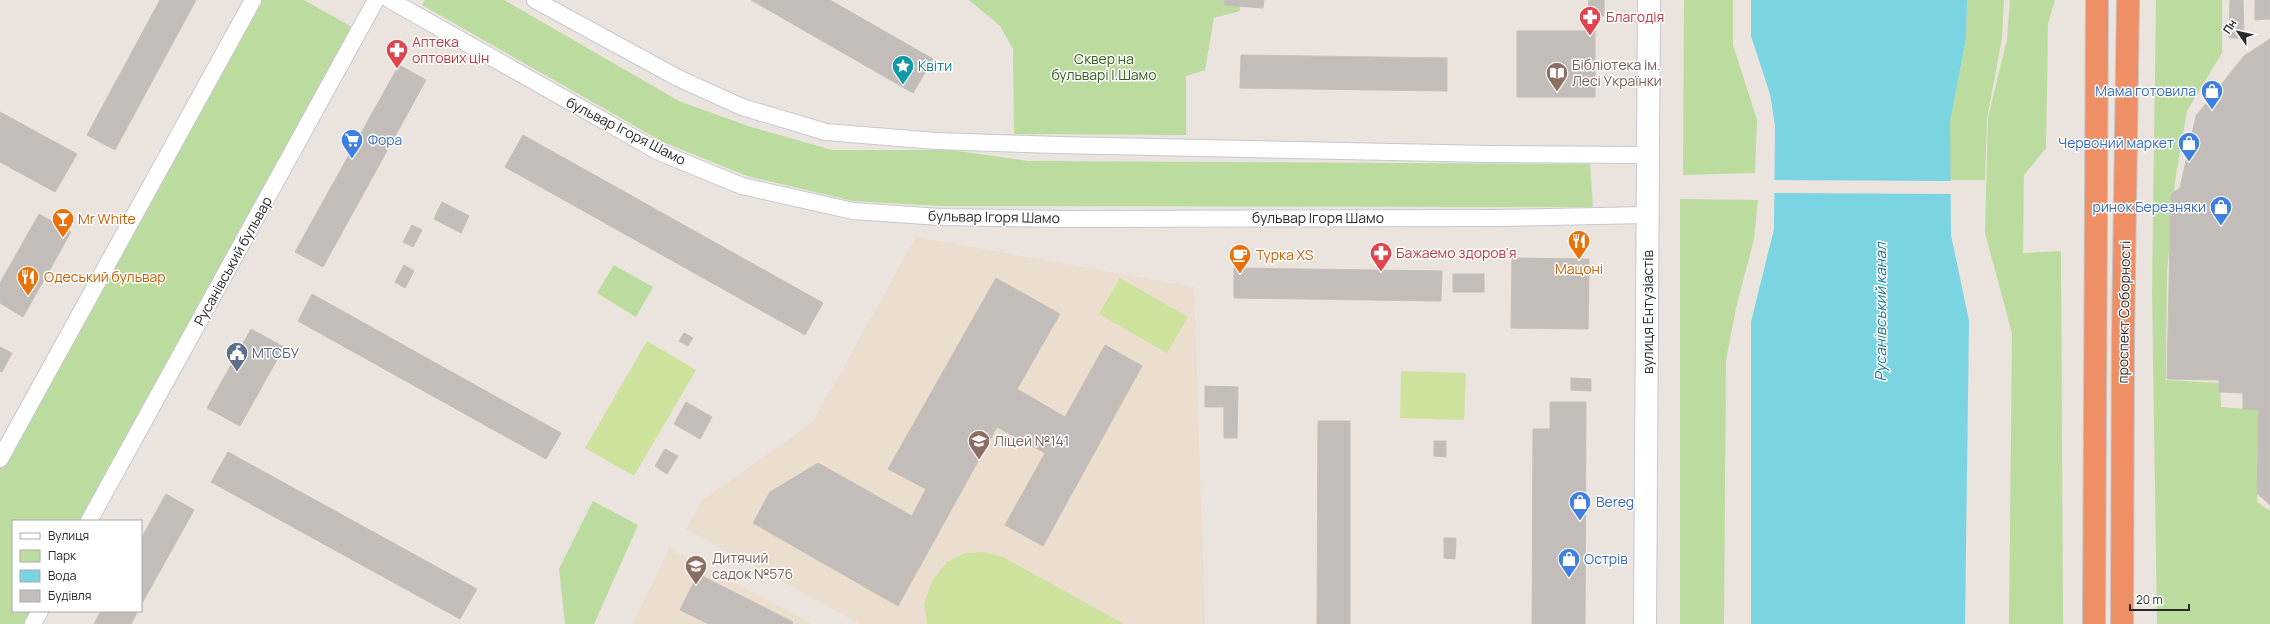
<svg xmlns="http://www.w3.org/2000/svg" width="2270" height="624" viewBox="0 0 2270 624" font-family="Manrope,sans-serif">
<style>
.education{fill:#ebdecf}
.green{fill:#bcdc9f}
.pitch{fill:#cde29c}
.water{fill:#7bd4e2}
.pier{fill:#ebe3de}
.building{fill:#c3bdba;stroke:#c6bfb7}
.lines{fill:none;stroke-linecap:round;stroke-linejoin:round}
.street-casing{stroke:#c5c9d2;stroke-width:18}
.secondary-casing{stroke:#c5c9d2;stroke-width:24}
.highway-casing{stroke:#c3c3c3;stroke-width:24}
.street{stroke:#fff;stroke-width:16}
.secondary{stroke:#fff;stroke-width:22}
.highway{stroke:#ee8f65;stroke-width:22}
.labels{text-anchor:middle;stroke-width:3;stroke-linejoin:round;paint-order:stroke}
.health-label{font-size:14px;fill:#be3a42;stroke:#fff;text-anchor:start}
.park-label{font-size:14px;fill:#366021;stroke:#fff}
.education-label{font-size:14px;fill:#785e54;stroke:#fff;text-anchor:start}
.culture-label{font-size:14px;fill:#0d838f;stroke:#fff;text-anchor:start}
.shop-label{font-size:14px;fill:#366cbe;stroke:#fff;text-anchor:end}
.street-label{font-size:14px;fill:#2a2a2a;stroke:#fff}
.food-label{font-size:14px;fill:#c56008;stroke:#fff;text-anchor:start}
.service-label{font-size:14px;fill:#4e5e75;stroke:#fff;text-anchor:start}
.water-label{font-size:15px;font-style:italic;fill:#1b758d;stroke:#fff}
</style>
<rect width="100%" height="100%" fill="#ebe3de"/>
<g class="education">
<path d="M916 237 1194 287 1205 624H860L686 529 701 501 813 422Z"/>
<path d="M669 548 812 624H633Z"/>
</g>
<g class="green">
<path d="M253 0H304L359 31 89 521H13V611H40L33 624H0V459Z"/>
<path d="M425 0H504L679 101 748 126 832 150H951L1028 161 1590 164 1593 207 940 206 853 201 747 176 663 142 422 5Z"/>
<path d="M969 0H1239L1240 11 1214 18 1205 70 1186 76V135L1014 134 1013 49 1000 26Z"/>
<path d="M1684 0H1733V45L1757 120 1755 173 1683 175Z"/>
<path d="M1967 0H2004L2002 38 1987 119 1985 180H1950V120L1966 39Z"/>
<path d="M2010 0H2055L2048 24 2046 148 2024 175 2023 253 2061 251 2063 624H2009L2012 333 1985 233 1988 118 2007 39Z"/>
<path d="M2156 0H2222V53L2187 111 2175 181 2167 273 2166 380 2220 383 2221 407 2261 410 2257 502 2270 511V624H2157L2152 290Z"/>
<path d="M1680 199 1758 200 1754 239 1736 308 1726 360 1724 624H1680Z"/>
<path d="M614 265 653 287 636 317 597 293Z"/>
<path d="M593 501 638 525 594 624H565L559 569Z"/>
</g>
<g class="pitch">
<path d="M1120 278 1188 317 1167 353 1099 314Z"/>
<path d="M647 341 696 370 634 476 585 448Z"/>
<path d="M1401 371 1466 373 1464 420 1400 418Z"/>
<path d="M983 552 1003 557 1124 624H927L924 604 932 581 947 562 965 553Z"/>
</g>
<path class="water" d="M1751 0H1967L1966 39 1950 122 1951 235 1969 321 1965 624H1751V322L1774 229 1775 126 1770 94 1751 36Z"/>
<path class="pier" d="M1772 180 1952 181V194L1772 193Z"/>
<g class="building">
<path d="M160 0H196L115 150 87 135Z"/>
<path d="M751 0H830L933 59 913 93Z"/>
<path d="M1225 0H1264L1263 8 1224 5Z"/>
<path d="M1589 0H1604V16H1588Z"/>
<path d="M2230 0H2243L2244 38H2229Z"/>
<path d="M2255 0H2270V19L2255 20Z"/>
<rect x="1517" y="31" width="78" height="66"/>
<path d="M2270 39V505L2257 493 2259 410 2243 409V393L2219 392V380L2167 379 2171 194 2180 188 2196 116 2244 56Z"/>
<path d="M1241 55 1447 58V91L1240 88Z"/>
<path d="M399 65 426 80 323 267 295 252Z"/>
<path d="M0 112 77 154 55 192 0 162Z"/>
<path d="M523 135 823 303 805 335 505 167Z"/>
<path d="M442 202 469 216 461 233 434 219Z"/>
<path d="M39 214 71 232 23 317 0 303V283Z"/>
<path d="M412 225 422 230 413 247 403 242Z"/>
<path d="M1512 258 1589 259 1588 329 1511 328Z"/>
<path d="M404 265 414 271 405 288 395 282Z"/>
<path d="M1234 268 1442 271 1441 301 1234 298Z"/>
<rect x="1453" y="274" width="31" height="18"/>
<path d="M996 278 1060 314 1017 389 1065 417 1105 345 1142 366 1043 546 1005 525 1045 453 997 427 898 606 753 523 770 492 818 463 912 516 926 489 888 469Z"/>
<path d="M312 294 561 433 546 459 298 321Z"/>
<path d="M251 329 284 347 240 426 207 408Z"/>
<path d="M684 333 693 338 688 346 679 341Z"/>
<path d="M0 347 12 353 2 372 0 371Z"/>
<path d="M1571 378 1591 379V391L1571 390Z"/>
<path d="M1205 386 1238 387 1237 438H1224V407H1205Z"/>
<path d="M686 402 712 417 700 439 674 424Z"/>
<path d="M1550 402H1586L1585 624H1532L1533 429H1550Z"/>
<path d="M1318 421H1350V624H1317Z"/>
<path d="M1434 441H1446V457L1434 456Z"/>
<path d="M665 449 678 456 667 474 655 466Z"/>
<path d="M228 452 477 589 460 619 211 482Z"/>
<path d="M166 494 194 510 141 605V539Z"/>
<path d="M1444 538H1456L1455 559 1444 558Z"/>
<path d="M698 574 793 622 792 624H709L680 610Z"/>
<path d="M101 611H138L131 624H94Z"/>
</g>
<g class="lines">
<g class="street-casing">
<g id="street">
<path d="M390 0 659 152 742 186 853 211 940 217 1063 219 1495 218 1648 215"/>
<path d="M535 0 678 78 742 107 826 132 936 141 1058 145 1490 154 1648 155"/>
<path d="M0 459 253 0"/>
<path d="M89 521 376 0"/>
<path d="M33 624 40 611"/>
</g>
</g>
<g class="secondary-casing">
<path id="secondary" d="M1645 624 1649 0"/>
</g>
<g class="highway-casing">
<g id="highway">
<path d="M2094 624 2097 0"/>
<path d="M2122 624 2123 338 2128 0"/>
</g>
</g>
<use href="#street" class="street"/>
<use href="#secondary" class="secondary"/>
<use href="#highway" class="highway"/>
</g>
<defs>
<g id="pharmacy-pin" transform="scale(1.15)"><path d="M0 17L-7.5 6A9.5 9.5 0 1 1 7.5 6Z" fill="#e0444e" stroke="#fff"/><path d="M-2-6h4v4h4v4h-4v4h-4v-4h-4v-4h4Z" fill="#fff"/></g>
<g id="sight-pin" transform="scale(1.15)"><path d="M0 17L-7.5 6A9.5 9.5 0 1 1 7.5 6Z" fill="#0f9aa8" stroke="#fff"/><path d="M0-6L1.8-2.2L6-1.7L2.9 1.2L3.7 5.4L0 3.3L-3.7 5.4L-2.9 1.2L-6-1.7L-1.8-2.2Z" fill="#fff"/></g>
<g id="library-pin" transform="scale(1.15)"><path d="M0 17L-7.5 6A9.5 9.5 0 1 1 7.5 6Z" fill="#8d6e63" stroke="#fff"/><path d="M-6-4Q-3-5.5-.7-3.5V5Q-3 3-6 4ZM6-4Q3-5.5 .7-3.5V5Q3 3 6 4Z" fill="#fff"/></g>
<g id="shop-pin" transform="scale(1.15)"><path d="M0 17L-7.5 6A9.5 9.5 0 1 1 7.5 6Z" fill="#3f7fe0" stroke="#fff"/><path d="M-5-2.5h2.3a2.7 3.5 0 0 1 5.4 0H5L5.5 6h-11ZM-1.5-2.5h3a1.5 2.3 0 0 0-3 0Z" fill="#fff"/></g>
<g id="supermarket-pin" transform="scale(1.15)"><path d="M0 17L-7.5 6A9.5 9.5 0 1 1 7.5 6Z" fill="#3f7fe0" stroke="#fff"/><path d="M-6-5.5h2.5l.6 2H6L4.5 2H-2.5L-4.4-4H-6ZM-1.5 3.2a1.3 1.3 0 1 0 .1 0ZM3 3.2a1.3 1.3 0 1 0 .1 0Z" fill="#fff"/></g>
<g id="bar-pin" transform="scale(1.15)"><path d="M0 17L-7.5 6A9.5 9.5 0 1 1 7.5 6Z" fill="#e8710a" stroke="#fff"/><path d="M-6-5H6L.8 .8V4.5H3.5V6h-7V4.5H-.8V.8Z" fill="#fff"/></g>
<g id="restaurant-pin" transform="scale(1.15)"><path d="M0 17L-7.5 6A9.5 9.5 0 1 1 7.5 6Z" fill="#e8710a" stroke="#fff"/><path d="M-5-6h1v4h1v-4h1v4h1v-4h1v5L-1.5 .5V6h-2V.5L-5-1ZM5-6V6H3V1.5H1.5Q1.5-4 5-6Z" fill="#fff"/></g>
<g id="cafe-pin" transform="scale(1.15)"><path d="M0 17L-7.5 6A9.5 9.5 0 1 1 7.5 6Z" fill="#e8710a" stroke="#fff"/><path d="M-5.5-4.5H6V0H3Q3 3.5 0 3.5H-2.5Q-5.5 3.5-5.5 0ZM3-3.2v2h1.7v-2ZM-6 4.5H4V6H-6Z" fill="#fff"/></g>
<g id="civic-pin" transform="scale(1.15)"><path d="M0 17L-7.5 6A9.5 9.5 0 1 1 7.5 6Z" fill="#5c6f8a" stroke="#fff"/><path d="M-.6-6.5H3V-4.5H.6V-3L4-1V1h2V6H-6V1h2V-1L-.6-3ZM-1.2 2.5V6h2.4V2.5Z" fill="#fff"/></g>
<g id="school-pin" transform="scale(1.15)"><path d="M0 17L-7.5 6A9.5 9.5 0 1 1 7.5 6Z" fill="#8d6e63" stroke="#fff"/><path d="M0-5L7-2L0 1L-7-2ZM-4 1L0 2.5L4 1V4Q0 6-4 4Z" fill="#fff"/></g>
</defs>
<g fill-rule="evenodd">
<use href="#pharmacy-pin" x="1590" y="17"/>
<use href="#pharmacy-pin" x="397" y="50"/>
<use href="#sight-pin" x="903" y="66"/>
<use href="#library-pin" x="1557" y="73"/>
<use href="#shop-pin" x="2212" y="91"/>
<use href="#supermarket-pin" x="352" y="140"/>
<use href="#shop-pin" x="2189" y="143"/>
<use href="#shop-pin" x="2221" y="207"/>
<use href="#bar-pin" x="63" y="219"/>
<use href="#restaurant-pin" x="1579" y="241"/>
<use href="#pharmacy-pin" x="1381" y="253"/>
<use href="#cafe-pin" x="1240" y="255"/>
<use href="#restaurant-pin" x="28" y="277"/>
<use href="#civic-pin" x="237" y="353"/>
<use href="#school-pin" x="979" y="441"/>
<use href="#shop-pin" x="1580" y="502"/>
<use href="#shop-pin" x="1569" y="559"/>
<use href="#school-pin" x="696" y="566"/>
</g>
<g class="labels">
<g class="health-label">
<text x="1606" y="22">Благодія</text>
<text x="412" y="47">Аптека<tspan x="412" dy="16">оптових цін</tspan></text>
<text x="1396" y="258">Бажаемо здоров'я</text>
</g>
<g class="park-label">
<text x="1104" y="64">Сквер на<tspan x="1104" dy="16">бульварі І.Шамо</tspan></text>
</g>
<g class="education-label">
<text x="1572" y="70">Бібліотека ім.<tspan x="1572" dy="16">Лесі Українки</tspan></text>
<text x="994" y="446">Ліцей №141</text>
<text x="712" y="563">Дитячий<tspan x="712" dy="16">садок №576</tspan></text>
</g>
<g class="culture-label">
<text x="918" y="71">Квіти</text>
</g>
<g class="shop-label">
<text x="2196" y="96">Мама готовила</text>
<text x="368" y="145" text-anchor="start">Фора</text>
<text x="2174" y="148">Червоний маркет</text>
<text x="2206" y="212">ринок Березняки</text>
<text x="1596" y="507" text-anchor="start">Bereg</text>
<text x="1584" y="564" text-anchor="start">Острів</text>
</g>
<g class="street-label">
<text transform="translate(626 131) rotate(27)" y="5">бульвар Ігоря Шамо</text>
<text transform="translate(994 217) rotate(1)" y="5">бульвар Ігоря Шамо</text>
<text x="1318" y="223">бульвар Ігоря Шамо</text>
<text transform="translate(233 261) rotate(-61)" y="5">Русанівський бульвар</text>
<text transform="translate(1648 312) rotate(-90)" y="5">вулиця Ентузіастів</text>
<text transform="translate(2124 312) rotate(-89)" y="5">проспект Соборності</text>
</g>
<g class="food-label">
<text x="78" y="224">Mr White</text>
<text x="1256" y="260">Турка XS</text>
<text x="1579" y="274" text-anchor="middle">Мацоні</text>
<text x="44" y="282">Одеський бульвар</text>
</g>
<g class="service-label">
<text x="252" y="358">МТСБУ</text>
</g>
<g class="water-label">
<text transform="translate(1881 312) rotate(-90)" y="5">Русанівський канал</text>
</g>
</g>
<rect x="12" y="520" width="130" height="92" fill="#ffffff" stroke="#aaaaaa"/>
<rect x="20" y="533" width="20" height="6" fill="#ffffff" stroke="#aaaaaa"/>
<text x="48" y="540" font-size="12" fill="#2a2a2a">Вулиця</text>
<rect x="20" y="550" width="20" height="12" fill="#bcdc9f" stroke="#aaaaaa"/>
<text x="48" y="560" font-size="12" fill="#2a2a2a">Парк</text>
<rect x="20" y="570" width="20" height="12" fill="#7bd4e2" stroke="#aaaaaa"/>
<text x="48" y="580" font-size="12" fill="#2a2a2a">Вода</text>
<rect x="20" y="590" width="20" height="12" fill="#c3bdba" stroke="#aaaaaa"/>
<text x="48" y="600" font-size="12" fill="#2a2a2a">Будівля</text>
<g transform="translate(2238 32) rotate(304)" stroke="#ffffff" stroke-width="3" paint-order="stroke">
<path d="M0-3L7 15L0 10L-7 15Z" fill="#2a2a2a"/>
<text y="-6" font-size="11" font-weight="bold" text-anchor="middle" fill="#2a2a2a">Пн</text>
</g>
<path d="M2130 604v6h59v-6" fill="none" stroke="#2a2a2a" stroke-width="2"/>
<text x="2136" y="604" font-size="12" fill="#2a2a2a" stroke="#ffffff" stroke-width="3" paint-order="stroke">20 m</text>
</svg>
